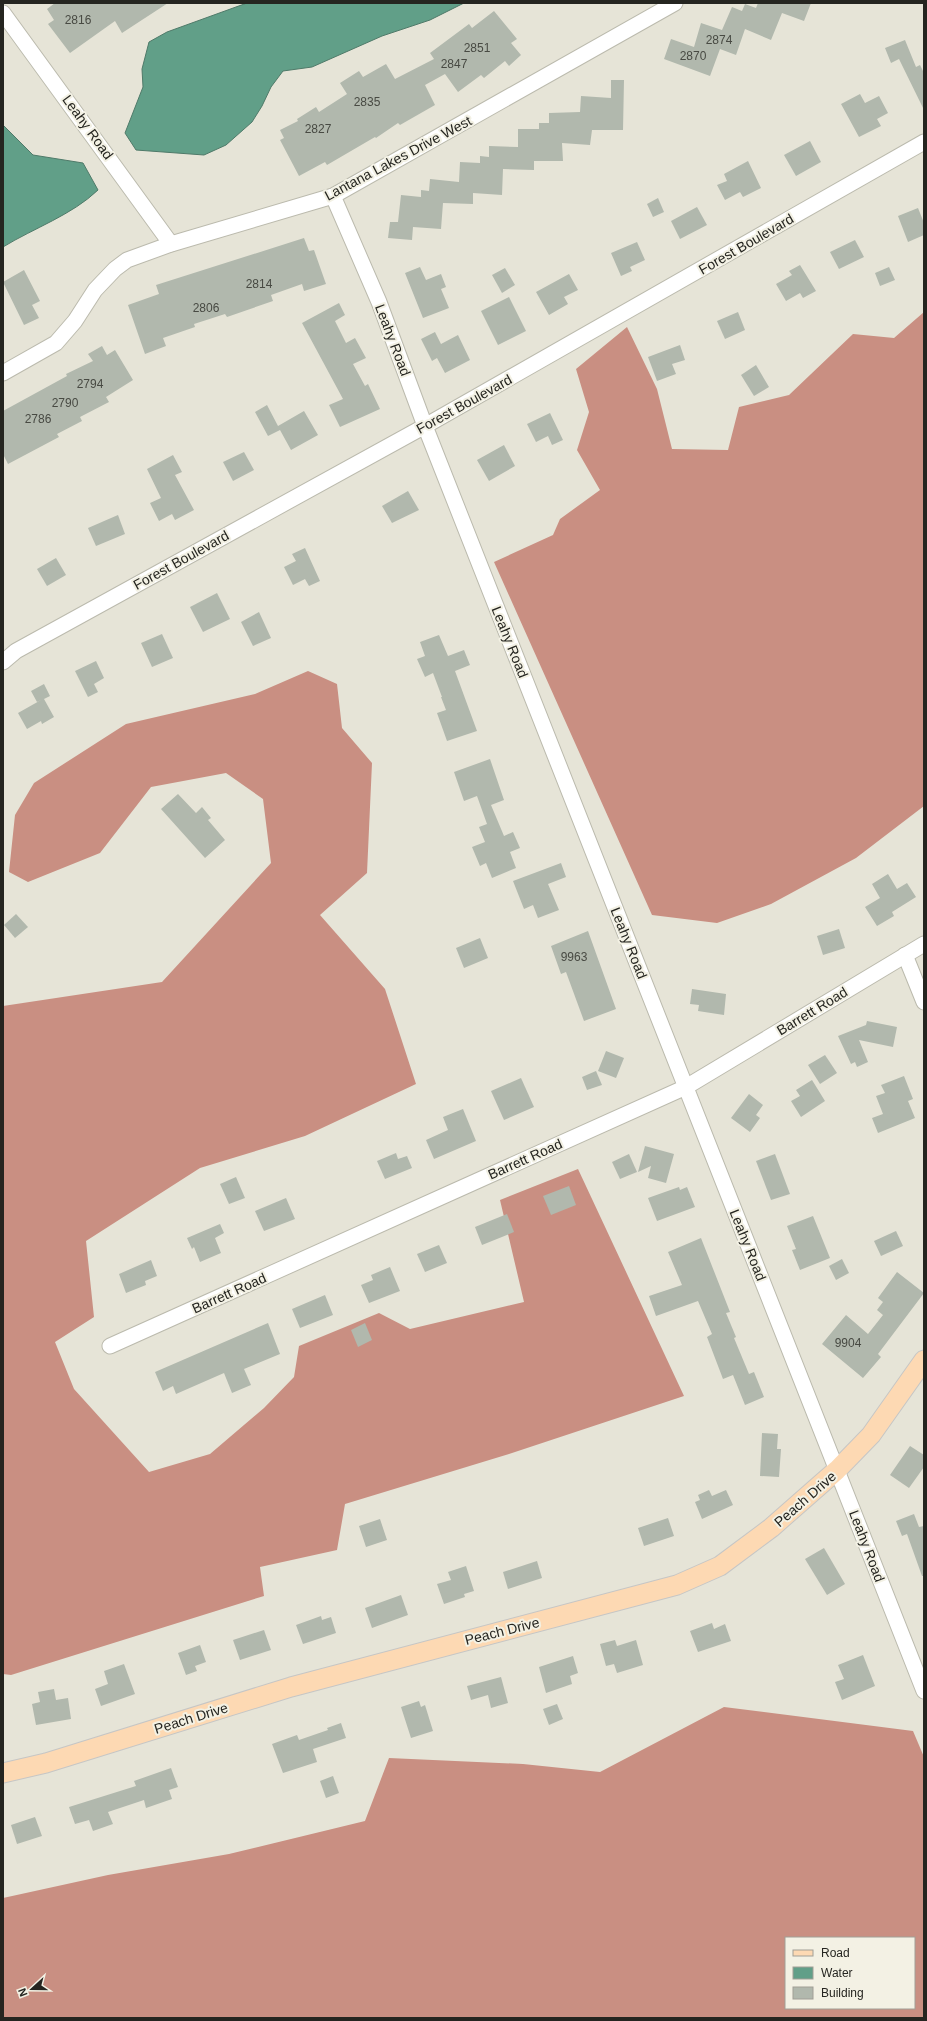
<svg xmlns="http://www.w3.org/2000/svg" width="927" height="2021" viewBox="0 0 927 2021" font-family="Arial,sans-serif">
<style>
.forest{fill:#c98f82;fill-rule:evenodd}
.water{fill:#619f88;stroke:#4f7a69}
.building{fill:#b1b8ad}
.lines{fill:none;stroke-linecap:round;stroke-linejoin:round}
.minor-casing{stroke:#bbbaad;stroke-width:17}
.major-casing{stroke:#c6c6c5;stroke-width:21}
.minor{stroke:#fff;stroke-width:15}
.major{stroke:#fdd9b3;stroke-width:19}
.labels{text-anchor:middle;stroke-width:4;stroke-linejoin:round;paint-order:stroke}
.number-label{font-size:12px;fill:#484a43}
.street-label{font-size:14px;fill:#252520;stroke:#f3f1e4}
</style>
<rect width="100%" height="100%" fill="#e6e4d7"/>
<g class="forest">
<path d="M924 312V806L856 858 771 904 717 923 652 915 494 562 553 535 560 519 600 490 577 450 589 412 576 369 627 327 657 389 672 449 728 450 739 407 789 395 853 334 894 338Z"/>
<path d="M308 671 337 684 342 728 372 763 367 873 320 915 385 989 416 1084 305 1136 200 1168 86 1241 94 1317 55 1342 74 1389 149 1472 210 1454 264 1408 294 1377 299 1346 379 1313 410 1329 524 1302 500 1200 578 1169 684 1396 509 1454 345 1504 337 1550 260 1567 264 1596 11 1675 3 1674V1006L162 982 271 863 263 799 226 773 151 787 100 853 28 882 9 872 15 815 34 783 126 724 255 694Z"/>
<path d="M724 1707 913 1731 924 1757V2018H3V1898L108 1875 229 1854 365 1821 389 1758 523 1764 600 1772ZM786 1938H914V2008H786Z"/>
</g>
<g class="water">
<path d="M247 3H464L430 20 382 36 312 67 283 71 271 87 262 106 252 122 226 145 204 155 136 150 125 133 143 87 142 69 149 42 167 32Z"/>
<path d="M3 125 33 155 83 163 98 190C72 215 34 228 3 247Z"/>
</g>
<g class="building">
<path d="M55 3H168L122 33 115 21 70 53 48 24 54 20 47 9Z"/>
<path d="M758 3H811L804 21 782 13 771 40 745 29 736 55 720 49 710 76 664 59 671 39 694 47 701 23 722 30 732 7 742 11 745 4 756 8Z"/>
<path d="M494 11 517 39 511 43 521 55 509 66 505 61 484 78 481 75 458 92 445 74 425 85 435 105 400 125 398 123 376 138 375 137 327 165 325 162 299 176 280 140 284 138 280 130 298 121 297 119 316 107 319 112 347 94 340 83 359 71 363 77 386 64 395 79 434 59 430 53 469 24 472 28Z"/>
<path d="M905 40 916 67 920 65 924 73V110L899 59 891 63 885 48Z"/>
<path d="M611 80H624L623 130H592L590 145 562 143 563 161H534V170L503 169 502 195 473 193V204L443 203 441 229 413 227 412 240 388 238 390 222H398L401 195 421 197V190L429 191 430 179 459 182 460 162 480 163V156L489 157V146L518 147V129H539V123H549V113L580 112 581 96 611 98Z"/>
<path d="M860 94 865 103 879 96 888 113 877 119 881 126 859 137 841 104Z"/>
<path d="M810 141 821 162 796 176 784 155Z"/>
<path d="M748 161 761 188 743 197 740 192 725 200 717 185 727 181 724 174Z"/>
<path d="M658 198 664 212 653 217 647 204Z"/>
<path d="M697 207 707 225 680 239 671 221Z"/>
<path d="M918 208 924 223V235L908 242 898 216Z"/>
<path d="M304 238 309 251 314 250 326 284 304 291 302 284 271 295 273 301 227 317 225 314 194 324 195 327 163 338 166 346 145 354 128 305 159 294 156 285Z"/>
<path d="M855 240 864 257 839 269 830 252Z"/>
<path d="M637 242 645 260 630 267 632 271 621 276 611 253Z"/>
<path d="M800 265 816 291 803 298 800 293 786 301 776 284 792 275 789 271Z"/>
<path d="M420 267 426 280 441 274 446 287 441 289 449 308 423 318 405 273Z"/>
<path d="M889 267 895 280 880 286 875 273Z"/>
<path d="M505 268 515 285 502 293 492 275Z"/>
<path d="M24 270 40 301 32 305 39 318 24 325 3 282Z"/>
<path d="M569 274 578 290 564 297 568 304 549 315 536 292Z"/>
<path d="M509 297 526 331 498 345 481 311Z"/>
<path d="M339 303 345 315 335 321 346 343 355 338 366 358 353 364 365 386 368 384 380 409 340 427 329 405 343 399 302 323Z"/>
<path d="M738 312 745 330 725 339 717 321Z"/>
<path d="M435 332 441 344 458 335 470 360 445 373 437 358 432 361 421 339Z"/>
<path d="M680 345 685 360 672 364 676 374 657 381 648 357Z"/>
<path d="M102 346 107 355 115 350 133 380 106 397 109 402 80 417 82 421 57 434 59 437 8 464 3 454V411L67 376 66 374 93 361 88 354Z"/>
<path d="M756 365 769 387 754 396 741 375Z"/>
<path d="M267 405 278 426 304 411 318 435 291 450 280 430 268 436 255 412Z"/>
<path d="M550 413 563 440 552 445 548 436 536 442 527 424Z"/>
<path d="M504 445 515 466 489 481 477 460Z"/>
<path d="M244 452 254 470 233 481 223 462Z"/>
<path d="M173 455 182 472 175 475 194 510 175 520 172 514 159 521 150 503 161 498 147 469Z"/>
<path d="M408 491 419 510 392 523 382 506Z"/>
<path d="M118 515 125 534 96 546 88 528Z"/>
<path d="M305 548 320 581 309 586 305 579 293 585 284 567 296 561 292 554Z"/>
<path d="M56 558 66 575 47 586 37 569Z"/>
<path d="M217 593 230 619 203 632 190 607Z"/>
<path d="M259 612 271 638 253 646 241 622Z"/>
<path d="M162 634 173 658 152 667 141 643Z"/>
<path d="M439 635 448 656 464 650 470 665 455 671 477 731 447 741 437 713 446 710 441 697H442L433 673 425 677 417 659 425 656 420 642Z"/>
<path d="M96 661 104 678 94 684 98 692 88 697 75 671Z"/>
<path d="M44 684 50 696 44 699 54 717 42 724 41 721 27 729 18 713 41 700 37 702 31 691Z"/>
<path d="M490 759 504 800 491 805 504 836 513 832 520 848 510 852 516 868 492 878 486 863 480 866 472 847 485 842 479 827 487 824 477 796 464 801 454 772Z"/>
<path d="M178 794 196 813 202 807 211 818 208 820 225 840 205 858 161 809Z"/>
<path d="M561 863 566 877 548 884 559 910 538 918 533 905 524 909 513 881Z"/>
<path d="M888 874 897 889 907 883 916 897 892 912 894 916 877 926 865 907 880 898 872 884Z"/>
<path d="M16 914 28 927 15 938 4 925Z"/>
<path d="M839 929 845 948 823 955 817 936Z"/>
<path d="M588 931 616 1009 584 1021 566 972 561 974 551 946Z"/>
<path d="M480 938 488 958 464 968 456 948Z"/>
<path d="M692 989 726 994 724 1015 698 1011 699 1005 690 1004Z"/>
<path d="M867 1021 897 1027 893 1047 859 1040 868 1062 857 1067 855 1062 851 1064 838 1036 866 1025Z"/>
<path d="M606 1051 624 1058 616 1078 598 1071Z"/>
<path d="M825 1055 837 1073 820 1084 808 1065Z"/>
<path d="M596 1071 602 1085 587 1090 582 1077Z"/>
<path d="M904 1076 913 1099 908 1101 915 1118 878 1133 872 1118 883 1114 876 1096 885 1093 881 1085Z"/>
<path d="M521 1078 534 1107 504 1120 491 1091Z"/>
<path d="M812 1080 825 1101 801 1117 791 1101 800 1096 796 1090Z"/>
<path d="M749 1094 763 1105 756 1115 760 1118 750 1132 731 1118Z"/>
<path d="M463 1109 476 1141 434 1159 426 1140 448 1130 443 1117Z"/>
<path d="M645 1146 674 1154 666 1183 648 1178 651 1166 638 1172Z"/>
<path d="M396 1153 398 1159 407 1156 412 1168 385 1179 377 1161Z"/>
<path d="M629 1154 637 1172 620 1179 612 1162Z"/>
<path d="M775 1154 790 1194 771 1200 756 1161Z"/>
<path d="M236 1177 245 1198 229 1204 220 1184Z"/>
<path d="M569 1186 576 1205 551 1215 543 1196Z"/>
<path d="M679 1187 680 1190 687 1187 695 1207 657 1221 648 1198Z"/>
<path d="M286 1198 295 1219 264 1231 255 1211Z"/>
<path d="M507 1214 514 1232 482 1245 475 1227Z"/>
<path d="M813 1216 830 1258 800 1270 792 1250 796 1249 787 1226Z"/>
<path d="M220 1224 224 1233 215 1238 221 1253 200 1262 194 1247 192 1249 187 1238Z"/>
<path d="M896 1231 903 1246 881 1256 874 1241Z"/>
<path d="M701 1238 730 1312 726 1313 736 1337 734 1338 749 1374 754 1372 764 1397 745 1405 733 1375 723 1379 707 1337 712 1334 698 1301 656 1316 649 1296 682 1285 668 1252Z"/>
<path d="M439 1245 447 1263 425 1272 417 1254Z"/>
<path d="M842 1259 849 1273 836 1280 829 1266Z"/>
<path d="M151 1260 157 1276 145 1281 146 1285 126 1293 119 1274Z"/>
<path d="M390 1267 400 1291 369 1303 361 1285 373 1280 371 1275Z"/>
<path d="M897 1272 924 1293 878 1354 881 1357 863 1378 822 1344 846 1315 868 1334 883 1315 877 1310 883 1302 878 1298Z"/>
<path d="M325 1295 333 1315 300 1328 292 1309Z"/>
<path d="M268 1323 280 1354 244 1369 251 1385 232 1393 224 1373 176 1394 173 1386 163 1391 155 1372Z"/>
<path d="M365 1323 372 1340 358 1347 351 1330Z"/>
<path d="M762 1433 778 1434 777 1449H781L779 1477 760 1476Z"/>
<path d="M910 1446 924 1455V1467L909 1488 890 1475Z"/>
<path d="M709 1490 712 1496 726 1490 733 1505 702 1519 695 1502 700 1500 698 1495Z"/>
<path d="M914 1514 919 1527 924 1526V1576H922L907 1534 902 1536 896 1521Z"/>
<path d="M668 1518 674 1536 644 1546 638 1528Z"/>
<path d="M380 1519 387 1540 366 1547 359 1526Z"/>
<path d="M824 1548 845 1584 827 1595 805 1559Z"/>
<path d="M537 1561 542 1578 508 1589 503 1572Z"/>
<path d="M466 1566 474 1591 464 1594 465 1597 444 1604 437 1584 451 1580 448 1572Z"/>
<path d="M401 1595 408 1615 372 1628 365 1608Z"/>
<path d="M321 1616 322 1620 331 1617 336 1633 303 1644 296 1625Z"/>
<path d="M712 1623 714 1629 725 1624 731 1641 698 1652 690 1631Z"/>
<path d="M264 1630 271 1650 240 1660 233 1640Z"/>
<path d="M615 1640 617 1646 636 1640 643 1665 617 1673 614 1664 606 1666 600 1644Z"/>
<path d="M200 1645 206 1662 195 1666 197 1671 186 1675 178 1653Z"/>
<path d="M863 1655 875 1686 842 1700 835 1682 844 1679 838 1665Z"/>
<path d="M573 1656 578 1673 570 1676 572 1684 546 1693 539 1667Z"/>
<path d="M124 1664 135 1694 101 1706 95 1689 108 1684 104 1671Z"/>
<path d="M501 1677 508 1703 491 1708 488 1695 471 1700 467 1686Z"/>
<path d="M54 1689 56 1700 68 1698 71 1719 36 1725 32 1704 40 1702 38 1692Z"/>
<path d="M419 1701 421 1707 425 1705 433 1731 411 1738 401 1707Z"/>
<path d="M557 1704 563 1719 549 1725 543 1709Z"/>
<path d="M341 1723 346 1738 313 1749 317 1762 283 1773 272 1744 297 1735 299 1740 328 1730 327 1728Z"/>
<path d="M171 1768 178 1787 169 1790 172 1799 146 1808 144 1800 108 1812 113 1824 93 1831 89 1820 75 1824 69 1807 136 1786 134 1781Z"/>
<path d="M333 1776 339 1793 326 1798 320 1781Z"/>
<path d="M35 1817 42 1836 17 1844 11 1825Z"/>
</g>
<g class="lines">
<g class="minor-casing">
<g id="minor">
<path d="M3 13 171 244"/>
<path d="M333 196 379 302 425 426 924 1691"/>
<path d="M3 373 56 343 75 321 95 290 115 269 127 260 171 244 333 196 675 3"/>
<path d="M3 662 16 651 425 426 924 142"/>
<path d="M905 955 924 1002"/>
<path d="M110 1346 686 1087 924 944"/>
</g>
</g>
<g class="major-casing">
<path id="major" d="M3 1773 46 1763 291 1687 677 1585 720 1566 771 1528 837 1470 871 1435 924 1360"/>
</g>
<use href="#minor" class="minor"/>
<use href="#major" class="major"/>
</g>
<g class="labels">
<g class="number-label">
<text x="78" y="24">2816</text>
<text x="719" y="44">2874</text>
<text x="477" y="52">2851</text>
<text x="693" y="60">2870</text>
<text x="454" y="68">2847</text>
<text x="367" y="106">2835</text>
<text x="318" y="133">2827</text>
<text x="259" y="288">2814</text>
<text x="206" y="312">2806</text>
<text x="90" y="388">2794</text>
<text x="65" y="407">2790</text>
<text x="38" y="423">2786</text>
<text x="574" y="961">9963</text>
<text x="848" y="1347">9904</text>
</g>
<g class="street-label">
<text transform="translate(88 127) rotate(54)" y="5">Leahy Road</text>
<text transform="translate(398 158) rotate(-28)" y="5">Lantana Lakes Drive West</text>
<text transform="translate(746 244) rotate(-30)" y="5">Forest Boulevard</text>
<text transform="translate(393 340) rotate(69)" y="5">Leahy Road</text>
<text transform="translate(464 404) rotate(-29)" y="5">Forest Boulevard</text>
<text transform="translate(181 560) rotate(-29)" y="5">Forest Boulevard</text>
<text transform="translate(510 642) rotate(68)" y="5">Leahy Road</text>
<text transform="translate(629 943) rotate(68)" y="5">Leahy Road</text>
<text transform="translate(812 1011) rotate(-31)" y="5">Barrett Road</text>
<text transform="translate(525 1159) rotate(-24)" y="5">Barrett Road</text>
<text transform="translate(748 1245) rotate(68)" y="5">Leahy Road</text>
<text transform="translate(229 1293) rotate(-24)" y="5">Barrett Road</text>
<text transform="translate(805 1499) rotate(-41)" y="5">Peach Drive</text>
<text transform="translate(867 1546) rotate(69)" y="5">Leahy Road</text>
<text transform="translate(502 1631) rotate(-14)" y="5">Peach Drive</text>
<text transform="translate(191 1718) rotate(-17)" y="5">Peach Drive</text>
</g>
</g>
<rect width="927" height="2021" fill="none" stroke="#252520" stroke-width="8"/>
<rect x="785" y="1937" width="130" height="72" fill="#f3f1e4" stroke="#a19f96"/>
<rect x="793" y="1950" width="20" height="6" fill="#fdd9b3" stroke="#a19f96"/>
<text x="821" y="1957" font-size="12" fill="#252520">Road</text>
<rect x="793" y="1967" width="20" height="12" fill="#619f88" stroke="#a19f96"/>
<text x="821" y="1977" font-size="12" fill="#252520">Water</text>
<rect x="793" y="1987" width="20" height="12" fill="#b1b8ad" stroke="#a19f96"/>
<text x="821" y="1997" font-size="12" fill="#252520">Building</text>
<g transform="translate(32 1989) rotate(249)" stroke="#f3f1e4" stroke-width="3" paint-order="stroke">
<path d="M0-3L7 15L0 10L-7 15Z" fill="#252520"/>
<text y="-6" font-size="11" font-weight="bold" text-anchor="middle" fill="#252520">N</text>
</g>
</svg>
